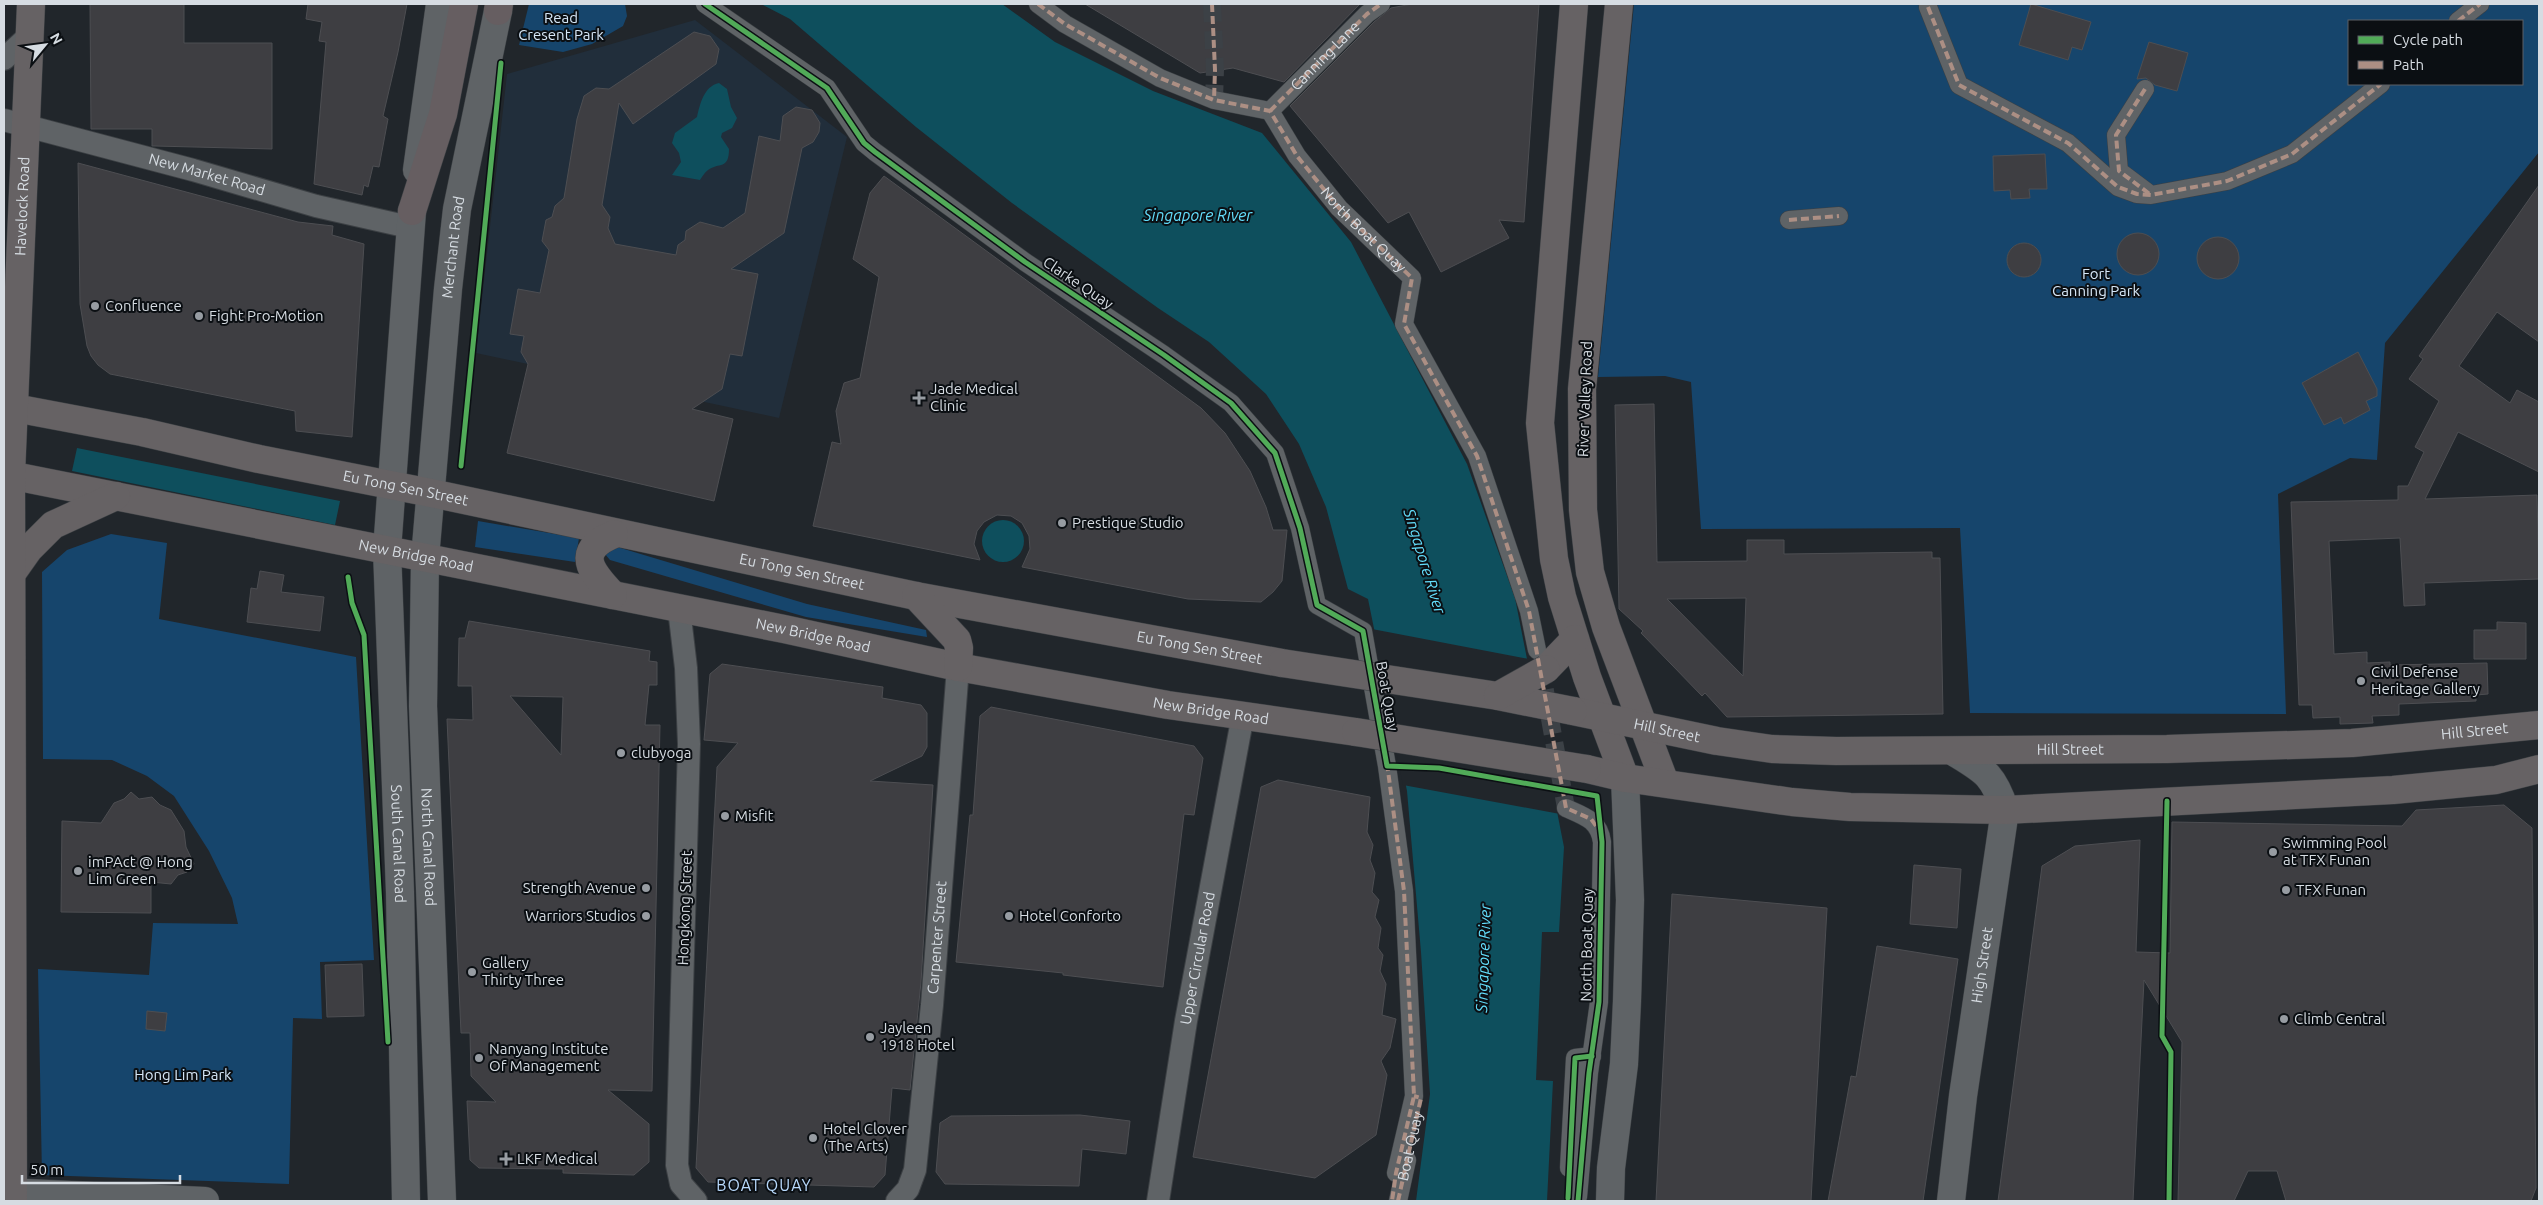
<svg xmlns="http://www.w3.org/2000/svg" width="2543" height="1205" viewBox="0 0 2543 1205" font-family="Ubuntu,sans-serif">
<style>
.built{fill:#212e3b}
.green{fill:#16456c;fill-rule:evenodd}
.water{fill:#0e4f5d}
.pier{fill:#21262b}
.building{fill:#3e3e42;stroke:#4d4e52;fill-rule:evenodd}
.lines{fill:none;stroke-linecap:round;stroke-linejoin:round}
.pedestrian-tunnel{stroke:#3c4146;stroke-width:18;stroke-dasharray:18 9;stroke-linecap:butt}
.pedestrian-casing{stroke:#3c4044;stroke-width:19}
.minor-casing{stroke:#3c4044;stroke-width:24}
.tertiary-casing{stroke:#3c4044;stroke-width:29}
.secondary-casing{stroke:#3c4044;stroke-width:29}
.primary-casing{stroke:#3c4044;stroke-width:29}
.motorway-casing{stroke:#3c4044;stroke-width:29}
.pedestrian{stroke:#5f6366;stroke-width:18}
.minor{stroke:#5f6366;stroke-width:22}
.tertiary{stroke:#5f6366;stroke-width:28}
.secondary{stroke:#5f6366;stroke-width:28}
.primary{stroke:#666264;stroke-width:28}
.motorway{stroke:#665e61;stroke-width:28}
.primary-bridge-casing{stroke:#3c4044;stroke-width:29;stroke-linecap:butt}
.primary-bridge{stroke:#666264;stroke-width:28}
.quiet{stroke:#ac8f84;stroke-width:4;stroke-dasharray:8 4;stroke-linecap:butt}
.cycleway-casing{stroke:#0b0f13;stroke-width:8}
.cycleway{stroke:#51ab58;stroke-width:5}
.poi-dot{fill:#979ca2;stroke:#0b0f13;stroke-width:2}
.labels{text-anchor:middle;stroke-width:4;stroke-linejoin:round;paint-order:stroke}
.park-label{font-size:15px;fill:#d6e7f7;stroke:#0b0f13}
.street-label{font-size:15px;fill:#d6dce2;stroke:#0b0f13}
.poi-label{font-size:15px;fill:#d6dce2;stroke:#0b0f13;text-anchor:start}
.water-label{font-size:16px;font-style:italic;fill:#63ddfb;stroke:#0b0f13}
.neighbourhood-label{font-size:16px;letter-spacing:1px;fill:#b9dafd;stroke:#0b0f13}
</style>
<rect width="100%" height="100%" fill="#21262b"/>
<path class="built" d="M695 20 847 137 779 418 476 353 507 74Z"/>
<g class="green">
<path d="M529 4H625L627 16 623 26 592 44 563 52 519 45Z"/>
<path d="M1634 4H2539V152L2385 343 2377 460 2350 458 2278 494 2286 714 1970 713 1960 528 1701 529 1691 382 1665 376 1598 377ZM2349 21H2522V84H2349Z"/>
<path d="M478 521 579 538 575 562 475 547Z"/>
<path d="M111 534 167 543 159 619 356 657 374 960 320 962 322 1019 293 1018 289 1184 42 1175 38 969 149 975 153 923 238 924 232 898 209 851 174 796 147 776 112 760 43 759 42 572 67 550Z"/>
<path d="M614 546 807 604 926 630 927 637 806 617 610 560 605 554Z"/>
</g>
<g class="water">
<path d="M761 4H1002L1055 42 1153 91 1262 133 1351 242 1467 464 1515 598 1564 847 1559 932H1542L1536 1080 1553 1081 1547 1201H1416L1430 1094 1421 952 1407 791 1368 599 1348 589 1326 507 1299 444 1266 394 1209 342 1158 308 1012 203 916 127 790 19Z"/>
<path d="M719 83 727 89 731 107 737 118 732 128 722 133 721 137 729 149C729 170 719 162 708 170 705 172 702 177 700 180L672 175 681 162 679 153 672 143 675 133 697 117C700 104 704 86 719 83Z"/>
<path d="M77 448 340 501 335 525 72 471Z"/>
<circle cx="1003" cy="541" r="21"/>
</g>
<path class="pier" d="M1372 629 1529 659 1560 814 1403 785Z"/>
<g class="building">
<path d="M90 4H184V43H272V149L155 146H152V129H91Z"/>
<path d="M308 4H407L398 52 383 116 388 119 379 167 373 166 368 187 364 185 362 195 314 184 326 42 319 41 322 22 306 19Z"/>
<path d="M1085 4H1360L1284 82 1233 68 1200 73Z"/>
<path d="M1412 4H1539L1524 222 1499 220 1509 238 1441 272 1409 212 1388 223 1290 106 1374 22 1391 8Z"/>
<path d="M2031 4 2091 22 2082 50 2072 47 2068 60 2019 45Z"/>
<path d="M694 32 710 36 719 49 716 64 633 124 619 103 602 205 610 217 608 228 615 244 676 255 678 245 685 240 686 231 700 222 723 228 745 213 759 136 780 141 783 116 796 107 812 110 820 123 819 132 813 142 802 148 784 233 731 269 758 274 742 356 730 354 722 389 692 409 733 419 714 501 507 453 528 364 521 352 524 336 510 334 518 289 540 293 549 250 542 241 546 220 552 217 555 206 564 198 577 119 584 96 596 88 609 89Z"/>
<path d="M2149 42 2188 53 2177 91 2155 85 2146 78 2137 79Z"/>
<path d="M2045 154 2047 189H2029L2030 198 2011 199 2010 190 1994 191 1993 156Z"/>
<path d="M78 163 298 222 333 226 332 235 364 244 352 437 296 431 295 411 110 374 98 365 91 356 87 346 80 304Z"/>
<path d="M884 176 1201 408 1225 433 1250 471 1266 507 1273 530H1287L1282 581 1273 592 1261 602 1188 599 1022 567 1030 549 1029 536 1022 523 1011 516 997 515 984 522 977 531 974 544 980 560 813 526 832 442 841 444 836 411 844 383 860 378 879 277 853 259 870 193Z"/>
<path d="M2539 185V342L2497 312 2459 366 2510 403 2517 390 2539 402V472L2458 432 2425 499 2537 495 2539 579 2424 583 2425 605 2404 606 2400 538 2329 541 2334 654 2367 652V663L2390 662V665L2487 663 2488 694 2476 695V701L2399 704V715L2372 716 2373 723 2340 724V717L2313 718 2312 705H2299L2291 502 2398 500V486H2408L2424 452 2415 447 2439 401 2409 379 2423 359 2419 356Z"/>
<circle cx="2138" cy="254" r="21"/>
<circle cx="2218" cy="258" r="21"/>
<circle cx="2024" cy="260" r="17"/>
<path d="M2358 352 2377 389V396L2366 401 2370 410 2344 424 2341 417 2324 425 2302 383Z"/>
<path d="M1654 404 1657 562 1747 561V540H1784V554L1932 552V558H1940L1943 714 1727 717 1705 693 1702 696 1641 633 1643 631 1619 609 1615 405ZM1746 598 1743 676 1667 599Z"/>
<path d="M260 571 284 575 281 592 324 597 320 631 247 622 251 588 257 589Z"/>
<path d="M469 621 650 651 649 661 657 662V685H649L645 725H660L652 1091 608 1090 649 1124V1162L634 1175 563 1173V1169L479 1168 470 1160 467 1101 496 1102 471 1076 470 1033H461L447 719 473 720 472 686H458L459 638H465ZM510 696 563 697 561 755Z"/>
<path d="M2497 622 2526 623V659H2474V630H2497Z"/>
<path d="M722 664 883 687 882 698 921 705 927 713V747L922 756 870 781 933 785 921 982 910 1090 892 1088 885 1175 874 1187 708 1182 696 1168 717 767 738 743 704 740 710 674Z"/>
<path d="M991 707 1194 746 1203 758 1194 815 1184 814 1163 987 1063 975V973L956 962 970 815H973L980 716Z"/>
<path d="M1278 780 1370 797 1367 832 1373 845 1370 860 1375 873 1372 892 1379 900 1375 917 1381 928 1378 948 1383 955 1380 971 1386 984 1382 1015 1396 1019 1390 1048 1381 1061 1387 1075 1376 1135 1315 1178 1193 1157 1261 787Z"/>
<path d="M131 792 139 799 152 797 160 805 171 810 184 831 186 847 194 864 187 872 178 875 171 884 151 882V913L61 912 62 821 101 823 114 803 124 799Z"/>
<path d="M2504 805 2532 828 2536 1188 2531 1201H2286L2277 1171H2248L2234 1201H2178L2182 1042 2144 980 2133 1201H1998L2042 866 2075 846 2140 840 2136 952 2170 953 2172 822 2402 826 2416 810Z"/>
<path d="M1914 865 1961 869 1957 928 1910 924Z"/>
<path d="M1672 894 1827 908 1811 1201H1656Z"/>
<path d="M1877 946 1958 959 1923 1201H1828L1851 1076 1856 1077Z"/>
<path d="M362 964 364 1016 327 1017 325 965Z"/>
<path d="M147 1011 167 1013 165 1031 146 1029Z"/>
<path d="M1080 1115 1130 1121 1126 1154 1082 1149 1079 1186 945 1184 936 1172 940 1123 951 1116Z"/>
</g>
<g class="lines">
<g class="pedestrian-tunnel">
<path d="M1212 4 1215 70 1214 100"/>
<path d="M1540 663 1566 808"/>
</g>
<g class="pedestrian-casing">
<g id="pedestrian">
<path d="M705 4 827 88 864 143 875 152 1025 262 1164 355 1231 403 1275 453 1300 528 1317 605 1363 631 1387 766 1404 891 1414 1096 1396 1173"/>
<path id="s1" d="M1038 4 1065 24 1160 78 1214 100 1270 111 1297 156 1339 208 1412 278 1404 324 1477 456 1529 611 1537 650"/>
<path d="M1928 7 1959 85 2068 143 2118 187 2137 194 2151 195 2227 181 2292 154 2381 84"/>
<path d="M2458 21 2480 4"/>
<path d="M2145 89 2116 135 2119 171 2147 192"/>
<path d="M1270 111 1367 14 1381 4"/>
<path d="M1789 220 1839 216"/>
<path d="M1566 808C1584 816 1599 820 1602 842L1599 1002 1589 1073 1578 1197"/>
<path d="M1569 1168 1575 1058 1592 1056"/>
<path d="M1398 1201 1407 1160"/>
</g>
</g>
<g class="minor-casing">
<g id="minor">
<path d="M4 59 31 34"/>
<path id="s2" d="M4 120 193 170 316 206 409 227"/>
<path d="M679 609 686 668 689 744 677 1165 681 1184 696 1201"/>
<path id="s3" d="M897 1201 908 1189 915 1170 932 1005 958 667"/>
<path id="s4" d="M1158 1201 1186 1021 1243 715"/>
</g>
</g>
<g class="tertiary-casing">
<g id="tertiary">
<path d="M417 170 440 4"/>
<path id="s5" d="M387 550 400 892 406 1201"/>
<path id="s6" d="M425 558 423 706 442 1201"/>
<path d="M1610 1201 1611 1168 1624 1064 1627 1001 1630 900 1625 778"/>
<path id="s7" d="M1951 1201 1963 1096 2005 810C1993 774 1985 771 1954 752"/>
</g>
</g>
<g class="secondary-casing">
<g id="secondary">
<path d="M387 550 412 211"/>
<path id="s8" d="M425 558 448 289 457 209 498 11"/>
<path d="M4 1192 205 1201"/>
</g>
</g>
<g class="primary-casing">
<g id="primary">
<path d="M1574 4 1540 423 1554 559 1562 597 1587 677 1625 778"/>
<path d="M1619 4 1582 389 1583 510 1590 572 1606 627 1665 783"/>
<path id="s9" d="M4 406 142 432 259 459 431 493 916 596 1282 663"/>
<path id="s10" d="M4 474 784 629 958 667 1168 705 1356 732"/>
<path d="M12 573 29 549 53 525 116 496"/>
<path d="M613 595C590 571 574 551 614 534"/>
<path d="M916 596 957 640 959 648 958 667"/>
<path d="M1546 669 1575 639"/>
<path id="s11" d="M1573 711 1717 741 1772 749 1836 751 2167 749 2352 743 2539 725"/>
<path d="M1587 769 1625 778 1792 802 1850 807 2005 810 2393 790 2496 780 2539 769"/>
<path id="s12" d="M13 1201 11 475 31 4"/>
</g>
</g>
<g class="motorway-casing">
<g id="motorway">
<path d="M498 11 499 4"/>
<path d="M412 211 443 114 464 4"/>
</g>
</g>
<use href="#pedestrian" class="pedestrian"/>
<use href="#minor" class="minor"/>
<use href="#tertiary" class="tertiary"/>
<use href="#secondary" class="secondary"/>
<use href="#primary" class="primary"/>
<use href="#motorway" class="motorway"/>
<g class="primary-bridge-casing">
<g id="primary-bridge">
<path d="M1282 663 1498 696 1573 711"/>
<path d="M1498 696 1546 669"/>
<path d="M1356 732 1587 769"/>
</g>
</g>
<use href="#primary-bridge" class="primary-bridge"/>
<g class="quiet">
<path d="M1038 4 1065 24 1160 78 1214 100 1270 111 1297 156 1339 208 1412 278 1404 324 1477 456 1529 611 1566 808 1591 819 1599 830"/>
<path d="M1212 4 1215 70 1214 100"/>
<path d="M1928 7 1959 85 2068 143 2118 187 2137 194 2151 195 2227 181 2292 154 2381 84"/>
<path d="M2458 21 2480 4"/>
<path d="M2145 89 2116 135 2119 171 2151 195"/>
<path id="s13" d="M1270 111 1367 14 1381 4"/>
<path d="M1789 220 1839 216"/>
<path d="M1387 763 1404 891 1414 1096 1396 1173 1392 1201"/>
<path id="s14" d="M1398 1201 1421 1098 1414 1096"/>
</g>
<g class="cycleway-casing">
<g id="cycleway">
<path d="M705 4 827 88 864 143 875 152 1025 262 1164 355 1231 403 1275 453 1300 528 1317 605 1363 631 1387 766 1439 768 1597 796 1602 842 1599 1002 1589 1073 1578 1201"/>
<path d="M461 466 501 63"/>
<path d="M348 577 352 603 364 635 388 1042"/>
<path d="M2167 801 2162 1036 2171 1052 2169 1201"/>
<path d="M1568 1198 1575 1058 1592 1056"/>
</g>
</g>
<use href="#cycleway" class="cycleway"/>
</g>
<g class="poi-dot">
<circle cx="95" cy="306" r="5"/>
<circle cx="199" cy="316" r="5"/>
<path d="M916.5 390.5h5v5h5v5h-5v5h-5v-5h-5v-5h5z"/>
<circle cx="1062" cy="523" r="5"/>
<circle cx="2361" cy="681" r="5"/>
<circle cx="621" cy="753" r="5"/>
<circle cx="725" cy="816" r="5"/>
<circle cx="2273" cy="852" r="5"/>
<circle cx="78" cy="871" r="5"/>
<circle cx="646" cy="888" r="5"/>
<circle cx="2286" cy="890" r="5"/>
<circle cx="646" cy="916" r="5"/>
<circle cx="1009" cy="916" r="5"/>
<circle cx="472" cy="972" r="5"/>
<circle cx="2284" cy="1019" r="5"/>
<circle cx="870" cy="1037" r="5"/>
<circle cx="479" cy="1058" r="5"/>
<circle cx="813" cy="1138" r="5"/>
<path d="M503.5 1151.5h5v5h5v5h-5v5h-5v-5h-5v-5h5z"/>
</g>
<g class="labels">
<g class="park-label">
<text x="561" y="23">Read<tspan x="561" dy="17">Cresent Park</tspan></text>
<text x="2096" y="279">Fort<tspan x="2096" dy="17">Canning Park</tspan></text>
<text x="183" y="1080">Hong Lim Park</text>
</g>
<g class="street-label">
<text dy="5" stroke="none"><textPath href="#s13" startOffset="78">Canning Lane</textPath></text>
<text dy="5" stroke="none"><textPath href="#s2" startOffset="210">New Market Road</textPath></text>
<text dy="5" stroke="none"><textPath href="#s12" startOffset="995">Havelock Road</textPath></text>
<text dy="5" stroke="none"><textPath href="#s1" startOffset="410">North Boat Quay</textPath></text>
<text dy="5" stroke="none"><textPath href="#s8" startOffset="312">Merchant Road</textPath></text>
<text transform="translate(1078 283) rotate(34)" y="5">Clarke Quay</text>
<text transform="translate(1585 399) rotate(-88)" y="5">River Valley Road</text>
<text dy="5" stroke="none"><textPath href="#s9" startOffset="410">Eu Tong Sen Street</textPath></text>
<text dy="5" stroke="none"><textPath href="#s10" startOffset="420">New Bridge Road</textPath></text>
<text dy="5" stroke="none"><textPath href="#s9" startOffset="815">Eu Tong Sen Street</textPath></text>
<text dy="5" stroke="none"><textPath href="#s10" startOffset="825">New Bridge Road</textPath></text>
<text dy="5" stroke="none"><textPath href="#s9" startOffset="1220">Eu Tong Sen Street</textPath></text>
<text transform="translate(1387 696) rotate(80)" y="5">Boat Quay</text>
<text dy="5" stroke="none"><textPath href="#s10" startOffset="1230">New Bridge Road</textPath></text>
<text dy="5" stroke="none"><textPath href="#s11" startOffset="96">Hill Street</textPath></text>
<text dy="5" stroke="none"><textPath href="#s11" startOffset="906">Hill Street</textPath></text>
<text dy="5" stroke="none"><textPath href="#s11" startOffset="501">Hill Street</textPath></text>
<text dy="5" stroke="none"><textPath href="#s5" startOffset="294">South Canal Road</textPath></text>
<text dy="5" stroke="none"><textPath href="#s6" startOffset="289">North Canal Road</textPath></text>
<text transform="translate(685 908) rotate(-88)" y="5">Hongkong Street</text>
<text dy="5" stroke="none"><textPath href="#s3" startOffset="270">Carpenter Street</textPath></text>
<text transform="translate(1587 945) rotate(-89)" y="5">North Boat Quay</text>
<text dy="5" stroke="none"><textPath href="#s4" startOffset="246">Upper Circular Road</textPath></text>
<text dy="5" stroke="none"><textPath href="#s7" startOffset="238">High Street</textPath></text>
<text dy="5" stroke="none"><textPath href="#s14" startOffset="56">Boat Quay</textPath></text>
</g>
<g class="poi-label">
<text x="105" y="311">Confluence</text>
<text x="209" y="321">Fight Pro-Motion</text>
<text x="930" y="394">Jade Medical<tspan x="930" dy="17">Clinic</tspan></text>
<text x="1072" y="528">Prestique Studio</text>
<text x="2371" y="677">Civil Defense<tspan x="2371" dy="17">Heritage Gallery</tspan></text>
<text x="631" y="758">clubyoga</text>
<text x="735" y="821">Misfit</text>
<text x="2283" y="848">Swimming Pool<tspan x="2283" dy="17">at TFX Funan</tspan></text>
<text x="88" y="867">imPAct @ Hong<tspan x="88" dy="17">Lim Green</tspan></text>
<text x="636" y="893" text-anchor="end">Strength Avenue</text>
<text x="2296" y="895">TFX Funan</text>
<text x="636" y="921" text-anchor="end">Warriors Studios</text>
<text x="1019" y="921">Hotel Conforto</text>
<text x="482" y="968">Gallery<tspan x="482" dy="17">Thirty Three</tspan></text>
<text x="2294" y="1024">Climb Central</text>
<text x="880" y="1033">Jayleen<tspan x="880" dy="17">1918 Hotel</tspan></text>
<text x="489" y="1054">Nanyang Institute<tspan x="489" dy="17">Of Management</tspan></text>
<text x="823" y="1134">Hotel Clover<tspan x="823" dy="17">(The Arts)</tspan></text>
<text x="517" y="1164">LKF Medical</text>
</g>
<g class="water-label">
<text x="1198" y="221">Singapore River</text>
<text transform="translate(1425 561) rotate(73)" y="6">Singapore River</text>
<text transform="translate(1483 958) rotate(-88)" y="6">Singapore River</text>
</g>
<g class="neighbourhood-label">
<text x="764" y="1191">BOAT QUAY</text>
</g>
</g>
<rect width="2543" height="1205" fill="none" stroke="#d6dce2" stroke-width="10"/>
<rect x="2348" y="20" width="175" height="65" fill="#0b0f13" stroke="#5c6166"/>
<rect x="2358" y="36" width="25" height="8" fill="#51ab58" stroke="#5c6166"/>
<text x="2393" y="45" font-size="15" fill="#d6dce2">Cycle path</text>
<rect x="2358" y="61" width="25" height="8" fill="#ac8f84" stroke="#5c6166"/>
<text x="2393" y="70" font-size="15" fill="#d6dce2">Path</text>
<g transform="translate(45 45) rotate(61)" stroke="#0b0f13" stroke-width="4" paint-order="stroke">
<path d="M0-4L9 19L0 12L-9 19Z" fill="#d6dce2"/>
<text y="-8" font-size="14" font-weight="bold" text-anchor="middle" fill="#d6dce2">N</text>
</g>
<path d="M22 1175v8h158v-8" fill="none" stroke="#d6dce2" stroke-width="2.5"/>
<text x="30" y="1175" font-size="15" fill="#d6dce2" stroke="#0b0f13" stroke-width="4" paint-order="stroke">50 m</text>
</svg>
